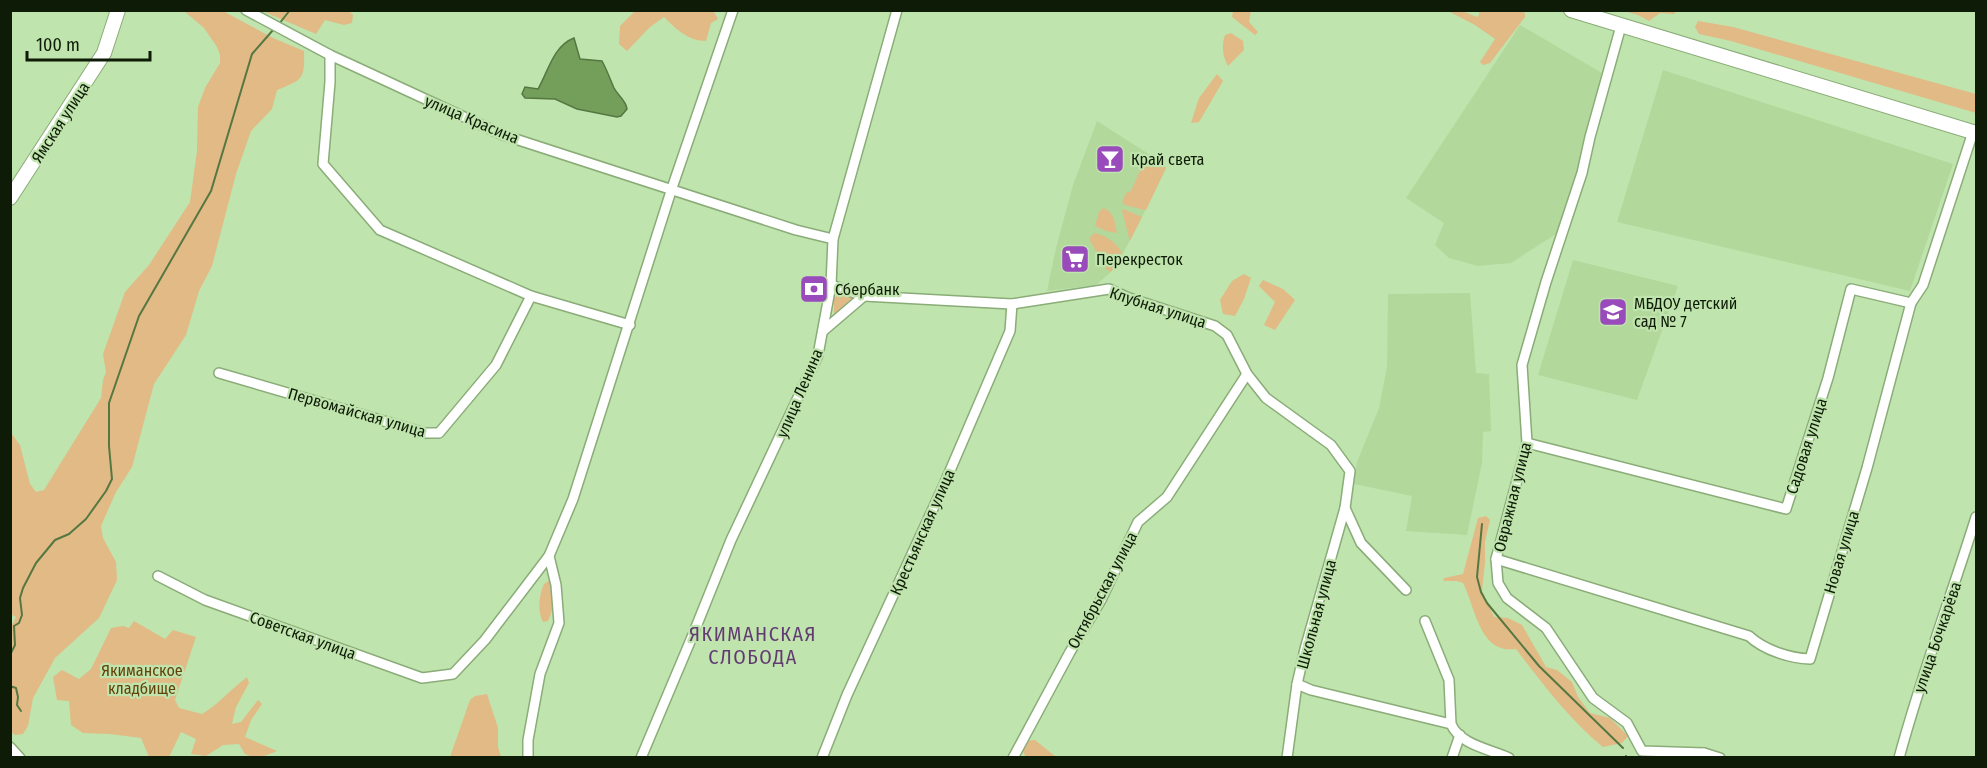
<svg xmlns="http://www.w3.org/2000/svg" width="1987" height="768" viewBox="0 0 1987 768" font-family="'Fira Sans Condensed',sans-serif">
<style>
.built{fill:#b2d89c}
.green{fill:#e1ba85}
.water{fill:#749f5b;stroke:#557742;stroke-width:1.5}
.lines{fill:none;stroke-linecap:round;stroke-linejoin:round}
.stream{stroke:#557742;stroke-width:2}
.street-casing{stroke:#8aac78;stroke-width:12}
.secondary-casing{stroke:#8aac78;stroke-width:16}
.street{stroke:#fff;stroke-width:9}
.secondary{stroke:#fff;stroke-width:14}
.labels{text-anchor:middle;stroke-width:4.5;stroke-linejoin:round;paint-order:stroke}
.street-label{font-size:16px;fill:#0e1b07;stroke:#c0e4ad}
.poi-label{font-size:16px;fill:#0e1b07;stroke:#c0e4ad;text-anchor:start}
.park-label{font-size:16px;fill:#64430a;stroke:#c0e4ad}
.quarter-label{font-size:20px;letter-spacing:1.5px;fill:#623b73;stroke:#c0e4ad}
</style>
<rect width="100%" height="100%" fill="#c0e4ad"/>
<g class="built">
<path d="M1520 25 1602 73 1584 155 1556 234 1511 263 1478 266 1449 258 1435 245 1444 223 1406 198Z"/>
<path d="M1663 70 1953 164 1910 291 1617 222Z"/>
<path d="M1097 121 1155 158 1164 164 1166 168 1142 217 1117 265 1111 272 1096 285 1047 291 1056 248 1073 185Z"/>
<path d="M1573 260 1678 286 1637 400 1538 375Z"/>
<path d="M1470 293 1476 373 1489 374 1491 431 1483 432 1482 463 1467 535 1406 531 1412 496 1354 484 1357 462 1379 408 1387 367 1388 294Z"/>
</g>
<g class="green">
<path d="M184 11H223L273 38 304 51C305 80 302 80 277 90L272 109 251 131 236 174 212 266 199 291 186 335 154 384 132 467 116 492 101 526 103 538 116 562 117 580 99 618 55 658 33 698 28 726 23 734 15 735 10 731 11 626 16 617 10 614 11 433 20 445 30 484 36 492 44 490 101 398 103 380 106 372 103 354 125 292 149 265 190 202 197 151 198 107 205 88 220 63V55L217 47 204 28Z"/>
<path d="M262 11H349L353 15 352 23 344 25 325 20 316 34Z"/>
<path d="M635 11H710L714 12 718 19 711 23 706 41C688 41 676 29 664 17L650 27 627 51 619 44 620 26Z"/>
<path d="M1233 11H1251L1249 22 1258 32 1255 35 1232 17Z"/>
<path d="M1448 11H1462L1477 17 1479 15V11H1522L1525 13V17L1490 63 1483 65 1480 62 1495 39 1475 25Z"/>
<path d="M1624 11 1677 10V11L1674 14 1660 13 1649 21 1638 15Z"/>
<path d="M1698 21 1733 27 1976 94V113L1731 41 1699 34 1695 27Z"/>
<path d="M1231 33 1243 41 1244 50 1228 66C1223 57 1221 46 1225 35Z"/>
<path d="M1217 74 1223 81 1199 122 1191 123 1199 98Z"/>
<path d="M1147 156C1155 158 1162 160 1166 168L1146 210H1144L1125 205 1122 202 1126 193 1131 191 1143 164V159Z"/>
<path d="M1103 208C1114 211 1115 223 1117 233L1106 231 1095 226 1099 212Z"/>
<path d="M1123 209 1142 217 1130 241 1122 211Z"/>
<path d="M1094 233C1105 235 1118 243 1122 254L1111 272 1107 270 1089 239Z"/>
<path d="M1244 274 1251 278 1244 299 1235 316 1223 314 1220 300 1232 281Z"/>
<path d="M1263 280 1283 289 1295 300 1275 330 1264 325 1275 302 1259 286Z"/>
<path d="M840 293 856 298 838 313H834V298Z"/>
<path d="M1486 516 1490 520 1485 541V562L1482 591 1494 617 1508 618 1522 625 1546 667 1557 670 1572 682 1578 697 1590 713 1610 718 1628 736 1622 743 1603 747C1569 719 1543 684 1516 649 1511 649 1506 650 1501 648 1478 641 1473 602 1463 583L1457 581H1443L1444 578 1463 574 1478 518Z"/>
<path d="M550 580C556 594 554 608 548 621L543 622C537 611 539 595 544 584Z"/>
<path d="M134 621 165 639 173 630 196 637 175 700 179 708 202 714C219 704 231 689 247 677L249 683 236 707 232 724 241 722 258 700 262 704 251 720 245 737 277 751C265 756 257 760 245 754L239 744 223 745 206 756 191 754 196 739 181 732 169 757H149L141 738 110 734 83 733 71 725 69 701 57 700 53 677 62 670 79 679 91 669 111 628 123 626 129 628Z"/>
<path d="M487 694 498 728V747L501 757H450L470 700 475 696Z"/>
<path d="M1035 740 1056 757H1026L1022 750 1026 741Z"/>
</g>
<path class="water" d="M574 38 580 59 602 61C607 70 610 79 614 88 618 96 626 100 627 109L621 116 617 117 577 109 555 99 525 98 522 94 525 87 538 89C548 72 553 46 574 38Z"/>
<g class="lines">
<g class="stream">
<path d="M279 24 290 10"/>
<path d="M1482 524 1477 577 1481 592 1487 603 1539 666 1623 748"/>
<path d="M10 655 15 645 14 626 19 623 22 615 20 598 23 588 36 563 55 540 69 534 86 519 106 491 112 479 109 446V403L139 316 211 191 252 54 273 30"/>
<path d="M10 686 16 688 18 697 17 705 21 711"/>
<path d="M1625 758 1626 756"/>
</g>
<g class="street-casing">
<g id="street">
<path d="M246 10 330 55 503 135 796 230 833 239"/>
<path d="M1621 26 1590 137 1582 173 1546 282 1522 365 1527 443 1496 559 1498 583 1507 598 1546 628 1593 698 1627 723 1642 751 1704 753 1703 758"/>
<path d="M330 55V82L323 164 380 230 531 296 630 325"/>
<path d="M864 296 1012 304 1109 289 1129 298 1215 326 1227 335 1247 374 1266 398 1331 445 1350 471 1345 508 1305 649 1297 684 1287 758"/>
<path d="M823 331 864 296 831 285"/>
<path d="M219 373 425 433H439L496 365 531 296"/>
<path d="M1527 443 1786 509 1828 378 1851 289 1911 303"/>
<path d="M1345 508 1361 543 1406 590"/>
<path d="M1496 559 1749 636C1764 650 1789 658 1810 659L1867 468 1911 303 1923 285 1973 132"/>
<path d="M158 576 205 600 422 678 453 674 485 640 549 556"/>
<path d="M1425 621 1449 680 1451 724C1460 745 1490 749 1509 758"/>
<path d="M1297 684 1311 690 1451 724"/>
<path d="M10 747 20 758"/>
<path d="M1704 753 1720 758"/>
<path d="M528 758V740L540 674 559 623 556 585 549 556 573 499 672 188 733 10"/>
<path d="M641 758 692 637 731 540 818 355 831 285 833 239 897 10"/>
<path d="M822 758 847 695 943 487 1010 331 1012 304"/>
<path d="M1013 758 1070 652 1101 600 1138 522 1167 497 1247 374"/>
<path d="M1452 758 1460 735"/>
<path d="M1899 758C1921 676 1951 597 1976 517"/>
</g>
</g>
<g class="secondary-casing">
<g id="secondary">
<path d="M1571 10 1976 133"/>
<path d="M10 198 104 53 118 10"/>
</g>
</g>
<use href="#street" class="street"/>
<use href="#secondary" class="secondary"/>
</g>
<defs>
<g id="bar-square" transform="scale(1.5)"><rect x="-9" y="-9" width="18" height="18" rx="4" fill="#994abb" stroke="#c0e4ad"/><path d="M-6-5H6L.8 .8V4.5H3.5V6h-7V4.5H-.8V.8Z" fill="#fff"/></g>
<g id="supermarket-square" transform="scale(1.5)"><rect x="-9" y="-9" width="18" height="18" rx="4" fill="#994abb" stroke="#c0e4ad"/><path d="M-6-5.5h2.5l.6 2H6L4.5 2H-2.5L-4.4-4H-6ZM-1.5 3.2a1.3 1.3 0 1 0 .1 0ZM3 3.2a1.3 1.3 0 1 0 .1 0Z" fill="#fff"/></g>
<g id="bank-square" transform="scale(1.5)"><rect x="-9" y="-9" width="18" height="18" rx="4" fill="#994abb" stroke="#c0e4ad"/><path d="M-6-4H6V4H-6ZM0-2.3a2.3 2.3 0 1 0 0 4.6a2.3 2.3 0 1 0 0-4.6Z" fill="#fff"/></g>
<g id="school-square" transform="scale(1.5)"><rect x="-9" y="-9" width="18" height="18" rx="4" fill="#994abb" stroke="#c0e4ad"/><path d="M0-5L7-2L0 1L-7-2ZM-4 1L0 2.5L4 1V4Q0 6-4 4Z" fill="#fff"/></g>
</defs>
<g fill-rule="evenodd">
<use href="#bar-square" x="1110" y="159"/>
<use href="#supermarket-square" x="1075" y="259"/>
<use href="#bank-square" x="814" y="289"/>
<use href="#school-square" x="1613" y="312"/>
</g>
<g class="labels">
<g class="street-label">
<text transform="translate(472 119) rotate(23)" y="6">улица Красина</text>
<text transform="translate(60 122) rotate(-57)" y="6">Ямская улица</text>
<text transform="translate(1158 307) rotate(18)" y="6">Клубная улица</text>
<text transform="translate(799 393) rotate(-67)" y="6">улица Ленина</text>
<text transform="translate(357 412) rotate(16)" y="6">Первомайская улица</text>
<text transform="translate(1806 446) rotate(-72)" y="6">Садовая улица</text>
<text transform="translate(1512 497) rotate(-76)" y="6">Овражная улица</text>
<text transform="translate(922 532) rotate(-66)" y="6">Крестьянская улица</text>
<text transform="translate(1841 552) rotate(-73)" y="6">Новая улица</text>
<text transform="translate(1102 590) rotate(-62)" y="6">Октябрьская улица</text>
<text transform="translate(1316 614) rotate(-75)" y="6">Школьная улица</text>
<text transform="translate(303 635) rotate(20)" y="6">Советская улица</text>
<text transform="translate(1937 637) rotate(-71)" y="6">улица Бочкарёва</text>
</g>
<g class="poi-label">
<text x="1131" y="165">Край света</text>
<text x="1096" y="265">Перекресток</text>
<text x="835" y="295">Сбербанк</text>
<text x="1634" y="309">МБДОУ детский<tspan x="1634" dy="18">сад № 7</tspan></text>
</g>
<g class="park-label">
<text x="142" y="676">Якиманское<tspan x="142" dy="18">кладбище</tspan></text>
</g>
<g class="quarter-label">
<text x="753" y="641">ЯКИМАНСКАЯ<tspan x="753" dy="23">СЛОБОДА</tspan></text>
</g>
</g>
<rect width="1987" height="768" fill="none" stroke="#0e1b07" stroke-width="24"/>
<path d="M27 51v9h123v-9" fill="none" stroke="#0e1b07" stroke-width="3"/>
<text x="36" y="51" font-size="18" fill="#0e1b07" stroke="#c0e4ad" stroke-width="4.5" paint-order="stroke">100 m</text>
</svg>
